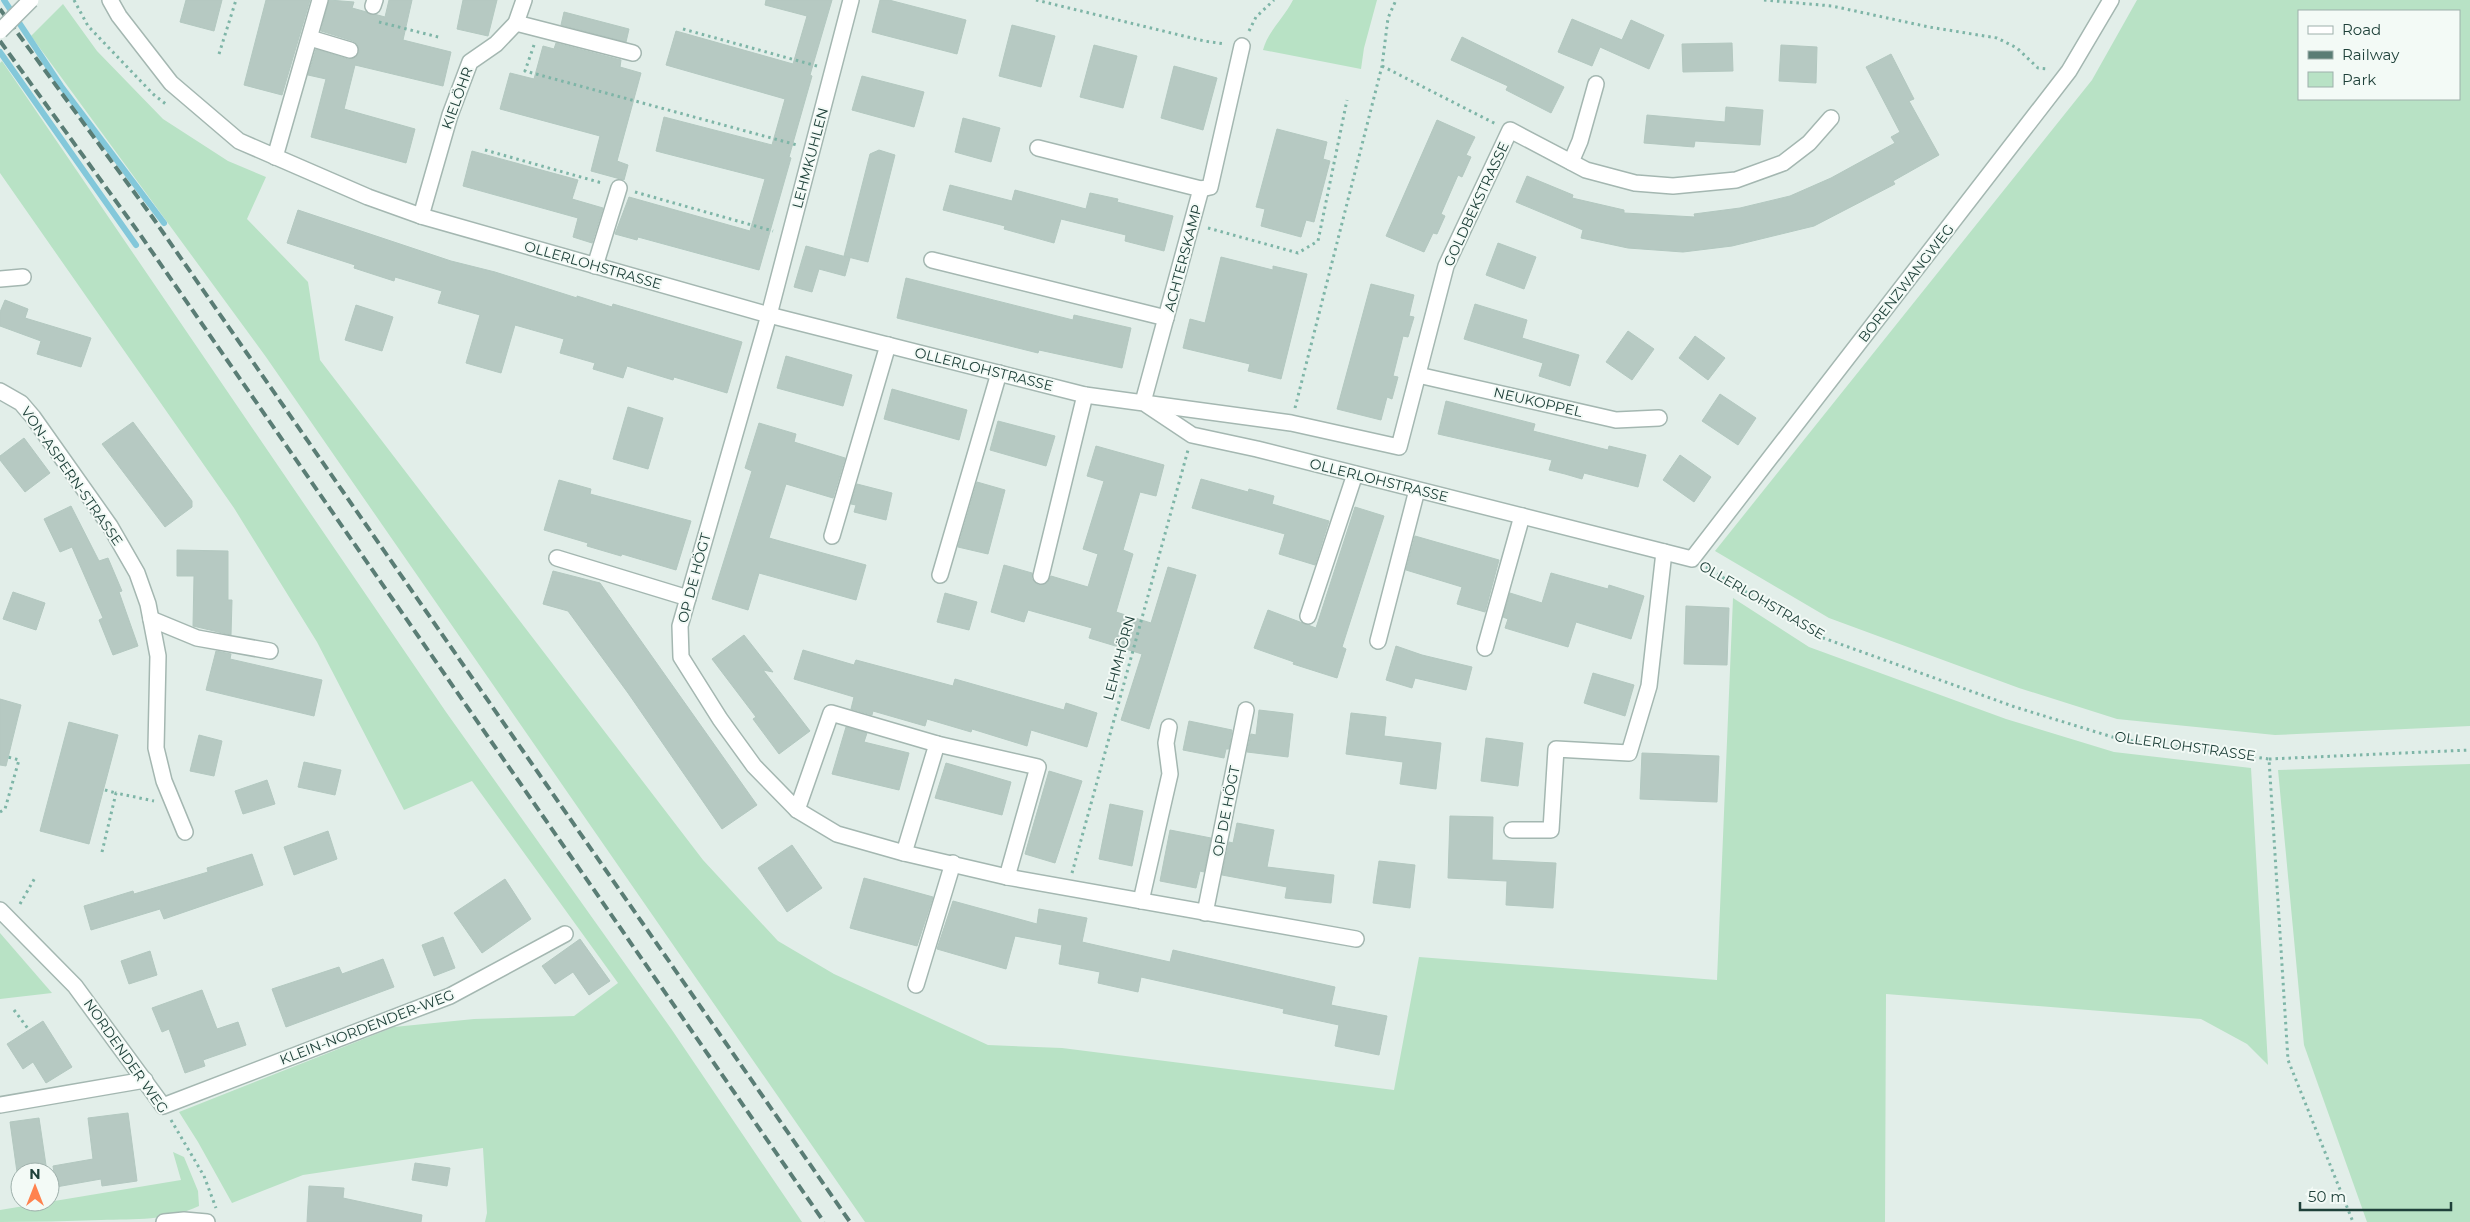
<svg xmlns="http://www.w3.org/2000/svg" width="2470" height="1222" viewBox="0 0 2470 1222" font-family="Montserrat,sans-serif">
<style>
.green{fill:#b8e2c5;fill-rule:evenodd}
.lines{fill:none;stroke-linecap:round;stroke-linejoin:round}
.stream{stroke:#83c8da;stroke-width:6}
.building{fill:#b6c9c2;stroke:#b3c8c0}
.minor-casing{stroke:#a4b7b1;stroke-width:18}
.path{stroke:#7eb5a7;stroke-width:3;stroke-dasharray:2.5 4;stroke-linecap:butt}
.minor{stroke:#fff;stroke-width:15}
.rail{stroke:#5a7d75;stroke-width:4;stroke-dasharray:10 5;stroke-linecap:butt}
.minor-bridge-casing{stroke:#a4b7b1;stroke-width:18;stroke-linecap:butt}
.minor-bridge{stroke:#fff;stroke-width:15}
.labels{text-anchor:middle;stroke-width:4;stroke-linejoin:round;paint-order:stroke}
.street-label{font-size:14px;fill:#1f413a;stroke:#f3faf6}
</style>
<rect width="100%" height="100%" fill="#e2eee9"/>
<g class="green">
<path d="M1293 0H1377L1364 48 1361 69 1263 50C1268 31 1284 18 1293 0Z"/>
<path d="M2137 0H2470V726L2275 735 2117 719 2019 688 1829 618 1715 551 2092 80ZM2299 11H2459V99H2299Z"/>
<path d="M63 4 97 51 163 119 228 161 266 177 247 219 308 282 320 360 703 860 778 941 834 974 988 1045 1062 1048 1394 1090 1419 957 1717 980 1733 598 1809 647 2006 719 2114 752 2251 768 2268 1065 2247 1044 2201 1019 1886 994 1885 1222H865L266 357 31 36Z"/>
<path d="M2 61 446 712 672 1030 802 1222H485L487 1213 483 1148 303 1175 232 1203 198 1142 179 1112 394 1027 474 1019 574 1016 618 983 472 781 404 810 317 642 234 508 0 173V63Z"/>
<path d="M2470 764V1222H2367L2304 1045 2278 770Z"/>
<path d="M0 933 52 993 0 999Z"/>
<path d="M173 1152 184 1157 198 1191 199 1206C168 1221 135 1219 101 1220 67 1221 34 1222 0 1222V1210L181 1180Z"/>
</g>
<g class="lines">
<g class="stream">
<path d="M4 0 61 86 164 223"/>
<path d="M0 52 136 245"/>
</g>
</g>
<g class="building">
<path d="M186 0H222L214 31 180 22Z"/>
<path d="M266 0H310L282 95 244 85Z"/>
<path d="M329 0 354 2 352 8 385 17 389 0H412L403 40 451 52 443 86 355 65 344 109 415 129 406 163 311 137 326 79 308 75 316 49 348 59 356 57 359 52 357 44 353 41 321 31Z"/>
<path d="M463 0H497L488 36 457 29Z"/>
<path d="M766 0H832L810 75 812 76 789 157 791 158 759 270 638 237 637 240 615 234 629 197 750 231 765 179 656 151 664 117 772 145 785 99 666 65 676 31 793 64 807 16 765 5Z"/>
<path d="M880 0H889L966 20 957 54 872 32Z"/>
<path d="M564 12 629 29 626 42 561 25Z"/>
<path d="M1572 19 1622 40 1631 20 1664 35 1649 69 1600 47 1592 66 1558 52Z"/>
<path d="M1012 25 1055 36 1041 87 999 76Z"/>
<path d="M1462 37 1564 87 1551 113 1506 90 1508 86 1451 60Z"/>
<path d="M556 43 621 60 620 67 641 73 617 161 628 165 624 180 591 171 600 136 500 109 510 73 534 79 543 46 554 49Z"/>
<path d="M1732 43 1733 71 1683 72 1682 44Z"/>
<path d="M1094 45 1137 56 1123 108 1080 97Z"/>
<path d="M1781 45 1817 47 1816 83 1779 81Z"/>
<path d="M1891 54 1914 99 1909 101 1939 155 1893 181 1895 184 1814 226 1732 246 1683 252 1628 248 1581 238 1583 230 1516 202 1527 176 1573 195 1572 198 1624 210V213L1695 217 1694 214 1740 208 1790 196 1831 178 1895 143 1891 137 1900 132 1866 67Z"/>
<path d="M1174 66 1217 78 1203 130 1161 118Z"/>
<path d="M862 76 924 92 914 127 852 110Z"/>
<path d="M1726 107 1763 110 1760 145 1695 141 1694 147 1644 143 1647 115 1725 122Z"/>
<path d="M963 118 1000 128 991 162 955 152Z"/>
<path d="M1437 120 1475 137 1466 155 1471 157 1462 177 1458 175 1441 214 1445 216 1437 234 1433 233 1424 252 1386 236Z"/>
<path d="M1277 129 1327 142 1323 159 1330 161 1314 222 1306 220 1301 237 1261 226 1265 209 1256 207Z"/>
<path d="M879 150 895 155 868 262 844 256 870 154Z"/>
<path d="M472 151 578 180 572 199 603 208 592 243 573 237 578 218 463 186Z"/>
<path d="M950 185 1012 201 1015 190 1086 209 1090 193 1118 199 1117 202 1173 216 1164 251 1125 241 1126 235 1061 219 1054 243 1004 229 1005 226 943 210Z"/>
<path d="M298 210 451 261 495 272 577 298V296L612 307 613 304 742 342 727 393 674 377 673 380 627 366 623 378 593 369 595 363 560 353 564 339 515 325 501 373 466 363 480 315 438 303 442 291 395 277 394 281 354 268 355 265 287 243Z"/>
<path d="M1498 243 1536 257 1524 289 1486 275Z"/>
<path d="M806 246 850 258 845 276 819 269 812 292 794 287Z"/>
<path d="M1221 257 1273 270V266L1307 274 1281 379 1248 371 1250 364 1183 348 1190 319 1205 323Z"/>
<path d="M906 278 1073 320 1074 315 1131 328 1122 368 1039 350 1038 353 897 318Z"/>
<path d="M1371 284 1414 295 1409 316 1414 317 1408 337 1403 336 1393 376 1398 377 1392 399 1387 397 1381 420 1337 409Z"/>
<path d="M5 300 28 309 25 318 91 338 81 367 37 354 41 341 0 326V312Z"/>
<path d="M1475 304 1527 320 1522 338 1579 355 1570 386 1539 376 1543 363 1464 339Z"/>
<path d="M356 305 393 317 382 351 345 340Z"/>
<path d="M1628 331 1654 349 1632 380 1606 362Z"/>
<path d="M1695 336 1725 358 1708 380 1679 358Z"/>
<path d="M786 356 852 375 843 406 777 388Z"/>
<path d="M892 389 967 410 959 440 884 419Z"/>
<path d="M1720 394 1756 418 1738 445 1702 421Z"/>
<path d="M1446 401 1535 424 1533 431 1608 450 1609 446 1646 455 1638 487 1584 473 1582 479 1565 474 1549 470 1552 460 1438 434Z"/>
<path d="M628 407 663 418 648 469 613 459Z"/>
<path d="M998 421 1055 436 1046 466 990 450Z"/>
<path d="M133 422 192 501V507L165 527 102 444Z"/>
<path d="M759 423 796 434 794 442 845 458 833 498 786 484 769 538 866 565 856 600 759 573 748 610 712 599 752 471 745 468Z"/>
<path d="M24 438 50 473 25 492 0 460V456Z"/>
<path d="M1096 446 1164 465 1156 496 1140 492 1123 550 1133 554 1116 612 1151 623 1168 567 1196 575 1149 729 1121 720 1142 654 1089 638 1092 628 1028 610 1024 622 991 612 1004 565 1032 573V579L1038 585 1047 583 1051 576 1088 587 1098 554 1083 549 1104 481 1087 476Z"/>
<path d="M1680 455 1711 477 1694 502 1663 480Z"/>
<path d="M1201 479 1248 492 1249 489 1274 496 1272 504 1329 521 1315 565 1279 554 1285 534 1192 508Z"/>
<path d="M559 480 591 489 590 494 691 521 676 570 622 554 621 556 587 546 588 543 544 530Z"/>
<path d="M977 482 1005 490 988 554 958 547Z"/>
<path d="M857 484 892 493 886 520 854 512 856 505 851 504Z"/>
<path d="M71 506 99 561 108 558 122 591 119 592 138 646 113 655 99 620 103 618 72 547 60 552 44 519Z"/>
<path d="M1355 507 1384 516 1342 647 1346 649 1337 678 1293 664 1294 662 1254 648 1268 610 1316 628Z"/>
<path d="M1415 536 1499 560 1485 612 1457 604 1462 587 1406 570Z"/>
<path d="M177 550 228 551V600H232L231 635 193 626 194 576H177Z"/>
<path d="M553 571 600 583 757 805 722 829 628 693 568 611 543 604Z"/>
<path d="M1551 573 1608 589 1609 585 1644 596 1631 639 1576 622 1568 647 1505 628 1508 619 1503 617 1510 593 1542 603Z"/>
<path d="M13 592 45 603 36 630 3 619Z"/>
<path d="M945 593 977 602 969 630 937 622Z"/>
<path d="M1686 606 1729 608 1727 665 1684 664Z"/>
<path d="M744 635 773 672 763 670 810 731 779 754 753 719 756 717 712 659Z"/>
<path d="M1396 646 1422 655 1472 667 1466 690 1415 678 1412 688 1386 680Z"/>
<path d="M803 650 854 665 856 660 953 686 955 679 1064 710 1066 703 1097 713 1087 747 1031 730 1027 746 972 729 971 732 927 719 925 726 873 711 872 715 851 709 854 697 794 679Z"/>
<path d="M216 651 231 654 230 659 322 680 314 716 206 690Z"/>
<path d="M1593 673 1634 685 1625 716 1584 703Z"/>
<path d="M0 699 21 705 6 766 0 765Z"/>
<path d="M1259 710 1293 714 1288 757 1247 752 1251 734 1256 735Z"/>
<path d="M1351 713 1386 717 1384 736 1441 743 1436 789 1400 784 1403 762 1346 754Z"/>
<path d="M1189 721 1232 730 1229 749H1226L1224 758 1183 750Z"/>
<path d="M69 722 118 735 89 844 40 831Z"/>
<path d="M846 727 867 733 864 742 909 753 899 790 832 774Z"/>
<path d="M199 735 222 741 214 776 190 771Z"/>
<path d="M1486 738 1523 743 1518 786 1481 781Z"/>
<path d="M1642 753 1719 756 1717 802 1640 799Z"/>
<path d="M304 762 341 770 335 795 298 787Z"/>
<path d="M946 763 1011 782 1002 815 935 798Z"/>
<path d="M1049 771 1082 781 1055 863 1025 854Z"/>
<path d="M267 780 275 804 243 814 235 791Z"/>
<path d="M1110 804 1143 811 1132 866 1099 859Z"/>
<path d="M1450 816 1493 817 1492 860 1556 863 1553 908 1506 905 1507 881 1448 878Z"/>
<path d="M1237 823 1274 830 1267 867 1334 875 1331 903 1285 898 1287 887 1222 875 1229 842 1233 843Z"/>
<path d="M1170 830 1211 838 1204 872 1200 871 1196 888 1160 881Z"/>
<path d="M328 831 337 859 294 875 284 847Z"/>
<path d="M792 845 822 888 787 912 758 868Z"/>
<path d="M252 854 263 885 164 919 160 909 91 930 84 906 133 891 134 894 208 872 207 868Z"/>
<path d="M1379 861 1415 865 1410 908 1373 903Z"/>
<path d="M864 878 933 897 917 946 850 928Z"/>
<path d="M505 879 531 919 482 953 454 913Z"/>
<path d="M953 901 1037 924 1039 909 1087 918 1082 942 1170 962 1173 950 1335 987 1331 1005 1387 1016 1379 1055 1335 1046 1339 1025 1283 1013 1284 1009 1141 977 1138 992 1098 983 1100 972 1059 964 1062 945 1015 936 1006 969 937 949Z"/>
<path d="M443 937 455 968 434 976 422 945Z"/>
<path d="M580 939 610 981 589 995 573 972 555 984 542 966Z"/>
<path d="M150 951 157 975 129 984 121 961Z"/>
<path d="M383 959 394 987 286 1027 272 989 339 967 342 974Z"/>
<path d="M202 990 217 1029 238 1022 246 1045 203 1060 205 1066 185 1073 169 1029 162 1032 152 1008Z"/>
<path d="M43 1021 72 1067 46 1083 33 1062 23 1069 7 1044Z"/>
<path d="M128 1113 137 1181 102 1186 101 1179 56 1187 53 1166 93 1159 88 1118Z"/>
<path d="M39 1118 47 1172H17L10 1122Z"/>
<path d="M415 1163 450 1168 447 1186 412 1180Z"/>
<path d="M309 1186 344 1188 343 1198 422 1215 421 1222H307Z"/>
</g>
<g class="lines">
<g class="minor-casing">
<g id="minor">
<path d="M110 0 119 16 171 83 239 141 368 197 421 216 769 315 1085 395 1291 423 1399 447 1446 266 1510 130 1586 170 1635 183 1673 186 1736 180 1783 163 1809 143 1831 118"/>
<path d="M851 0 769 315 680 626 681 657 720 719 754 766 797 810 837 834 904 853 1007 877 1356 939"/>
<path d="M373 6 375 0"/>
<path d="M516 23 633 53"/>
<path d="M310 38 350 50"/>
<path d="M1038 148 1201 189 1143 402"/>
<path d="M275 157 320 0"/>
<path d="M1571 162 1580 141 1596 84"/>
<path d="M1201 189 1210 187 1242 46"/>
<path d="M421 216 450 115 470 62 496 44 516 23 524 0"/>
<path d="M932 260 1166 318"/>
<path d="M595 266 619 188"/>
<path d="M0 279 23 277"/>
<path d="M1418 375 1616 420 1659 418"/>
<path d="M0 391 21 403 33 417 110 526 137 573 148 604 158 656 156 748 164 781 185 832"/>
<path d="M1147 405 1192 435 1257 449 1692 559 2069 71 2111 0"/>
<path d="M832 536 888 345"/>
<path d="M557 558 688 598"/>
<path d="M940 575 999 373"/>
<path d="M1041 576 1085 395"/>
<path d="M1308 616 1355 474"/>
<path d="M151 619 197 638 270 651"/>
<path d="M1378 641 1417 490"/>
<path d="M1485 648 1522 516"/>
<path d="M937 744 1038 767 1007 877"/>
<path d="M797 810 831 713 937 744 904 853"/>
<path d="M1512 830H1551L1556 749 1629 753 1649 686 1664 552"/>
<path d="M1141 901 1170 774 1166 743 1169 727"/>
<path d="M0 910 75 986 163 1106 450 996 565 934"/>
<path d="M1205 913 1246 710"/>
<path d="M916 985 953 863"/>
<path d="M0 1105 145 1080"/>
<path d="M164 1222 184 1220 207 1222"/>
</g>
</g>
<g class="path">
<path d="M74 0 88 26 153 94 167 105"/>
<path d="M1036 0 1204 41 1225 44"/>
<path d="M1764 0 1832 6 1929 27 1997 38 2017 48 2038 68 2049 69"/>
<path d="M379 22 442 38"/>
<path d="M683 29 817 66"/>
<path d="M1249 31 1256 17 1274 0"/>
<path d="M534 45 525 71 797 145"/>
<path d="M219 54 236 0"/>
<path d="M1382 66 1496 124"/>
<path d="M485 150 602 183"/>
<path d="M635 192 773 231"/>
<path d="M1208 228 1298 253 1318 241 1347 100"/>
<path d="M1295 408 1382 66 1388 18 1396 0"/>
<path d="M1706 567 1815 635 2015 707 2119 739 2269 759 2288 1060 2353 1222"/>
<path d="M2269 759 2470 750"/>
<path d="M105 790 116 793"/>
<path d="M0 812 5 809 19 760 8 757"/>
<path d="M102 852 116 793 154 801"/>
<path d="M1072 873 1188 450"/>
<path d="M20 904 36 876"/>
<path d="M14 1010 29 1030"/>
<path d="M171 1120 204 1176 216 1208"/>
</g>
<use href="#minor" class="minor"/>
<g class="rail">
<path d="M0 9 153 218 850 1222"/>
<path d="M0 41 139 233 824 1222"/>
</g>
<g class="minor-bridge-casing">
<path id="minor-bridge" d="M0 31 31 0"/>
</g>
<use href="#minor-bridge" class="minor-bridge"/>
</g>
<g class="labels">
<g class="street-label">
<text transform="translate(457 98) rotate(-70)" y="5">KIELÖHR</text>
<text transform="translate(810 158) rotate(-75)" y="5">LEHMKUHLEN</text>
<text transform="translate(1476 204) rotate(-65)" y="5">GOLDBEKSTRASSE</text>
<text transform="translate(1183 258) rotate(-75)" y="5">ACHTERSKAMP</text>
<text transform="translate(593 265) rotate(16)" y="5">OLLERLOHSTRASSE</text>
<text transform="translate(1906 283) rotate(-52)" y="5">BORENZWANGWEG</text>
<text transform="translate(984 369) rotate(14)" y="5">OLLERLOHSTRASSE</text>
<text transform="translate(1538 402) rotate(13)" y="5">NEUKOPPEL</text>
<text transform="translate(72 476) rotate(55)" y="5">VON-ASPERN-STRASSE</text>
<text transform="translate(1379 480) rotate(14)" y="5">OLLERLOHSTRASSE</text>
<text transform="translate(694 578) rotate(-75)" y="5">OP DE HÖGT</text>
<text transform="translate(1762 600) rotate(30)" y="5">OLLERLOHSTRASSE</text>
<text transform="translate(1119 658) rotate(-75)" y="5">LEHMHÖRN</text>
<text transform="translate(2185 746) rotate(8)" y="5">OLLERLOHSTRASSE</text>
<text transform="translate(1226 811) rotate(-79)" y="5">OP DE HÖGT</text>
<text transform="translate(367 1027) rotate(-21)" y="5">KLEIN-NORDENDER-WEG</text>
<text transform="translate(126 1056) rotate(55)" y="5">NORDENDER WEG</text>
</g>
</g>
<rect x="2298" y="10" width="162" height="90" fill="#f3faf6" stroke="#9eb0ab"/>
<rect x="2308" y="26" width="25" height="8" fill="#ffffff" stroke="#9eb0ab"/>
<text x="2342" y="35" font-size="15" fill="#1f413a">Road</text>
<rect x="2308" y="51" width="25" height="8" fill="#5a7d75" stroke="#9eb0ab"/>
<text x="2342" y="60" font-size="15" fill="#1f413a">Railway</text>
<rect x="2308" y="72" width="25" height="15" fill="#b8e2c5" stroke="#9eb0ab"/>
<text x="2342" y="85" font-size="15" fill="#1f413a">Park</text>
<g transform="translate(35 1187)"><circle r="24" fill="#f3faf6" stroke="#9eb0ab"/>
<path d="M0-4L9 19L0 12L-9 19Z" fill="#ff824e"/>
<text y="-8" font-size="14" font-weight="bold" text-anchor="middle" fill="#1f413a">N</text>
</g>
<path d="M2300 1202v8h151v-8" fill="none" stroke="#1f413a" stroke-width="2.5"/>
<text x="2308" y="1202" font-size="15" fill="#1f413a" stroke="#f3faf6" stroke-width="4" paint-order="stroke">50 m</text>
</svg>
